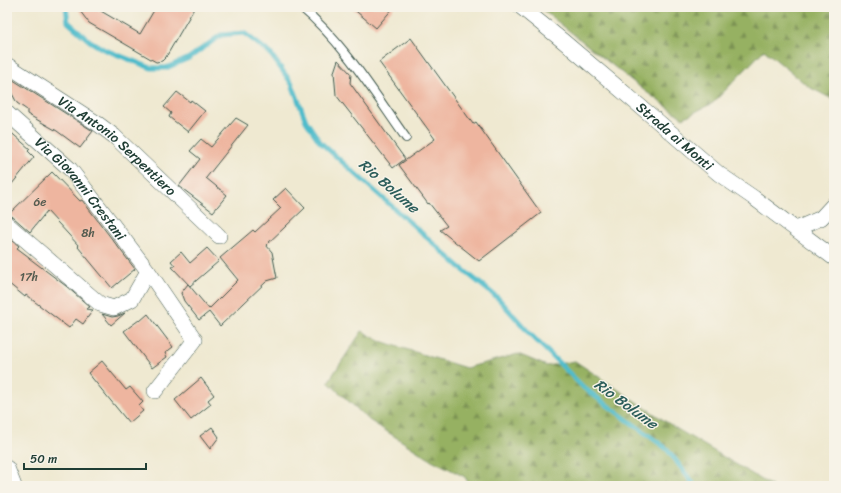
<svg xmlns="http://www.w3.org/2000/svg" width="841" height="493" viewBox="0 0 841 493" font-family="Sriracha,sans-serif">
<style>
.forest{fill:url(#forest-firs);stroke:#5a774b}
.lines{fill:none;stroke-linecap:round;stroke-linejoin:round}
.stream{stroke:#50bccb;stroke-width:5}
.building{fill:#eeb59f}
.lane-casing{stroke:#3e574c;stroke-width:10}
.street-casing{stroke:#3e574c;stroke-width:16}
.lane{stroke:#fff;stroke-width:8}
.street{stroke:#fff;stroke-width:15}
.labels{text-anchor:middle;stroke-width:3;stroke-linejoin:round;paint-order:stroke}
.number-label{font-size:12px;fill:#535b4f}
.street-label{font-size:14px;fill:#1f3d34;stroke:#f7f3e8}
.water-label{font-size:15px;font-style:italic;fill:#2b5d5a;stroke:#f7f3e8}
</style>
<defs>
<pattern id="forest-firs" width="22" height="20" patternUnits="userSpaceOnUse"><rect width="22" height="20" fill="#96b162"/><path d="M5 1l3.5 6h-7zM16 11l3.5 6h-7z" fill="#7a9152"/></pattern>
</defs>
<rect width="100%" height="100%" fill="#f7f3e8"/>
<filter id="ink" filterUnits="userSpaceOnUse"><feTurbulence type="fractalNoise" baseFrequency=".025" numOctaves="2"/><feDisplacementMap in="SourceGraphic" scale="8" xChannelSelector="R" yChannelSelector="G"/><feConvolveMatrix kernelMatrix="1 2 1 2 8 2 1 2 1" color-interpolation-filters="sRGB"/></filter>
<filter id="wash" filterUnits="userSpaceOnUse"><feTurbulence type="fractalNoise" baseFrequency=".012" numOctaves="4" result="noise"/><feDisplacementMap in="SourceGraphic" scale="16" xChannelSelector="R" yChannelSelector="G"/><feGaussianBlur stdDeviation="0.9" result="paint"/><feColorMatrix in="noise" values="0 0 0 0 0 0 0 0 0 0 0 0 0 0 0 0 0 1.4 0 .05"/><feComposite in="paint" operator="in"/></filter>
<g filter="url(#wash)">
<rect width="100%" height="100%" fill="#efe9d1"/>
<g class="forest">
<path d="M539 7H834V100L809 87 764 50 713 103 683 118 645 91Z"/>
<path d="M362 331 380 341 466 368 518 354 547 366 575 361 674 427 772 486H470L465 477 428 458 369 420 328 382Z"/>
</g>
<g class="lines">
<path class="stream" d="M66 7 68 22 90 41 103 49 151 68H166L189 58 221 35 244 33 270 53 292 84 306 121 320 142 461 268 499 299 529 333 584 388 667 449 695 486"/>
</g>
<g id="blocks">
<g class="building">
<path d="M77 7H94L140 34 156 7H195L166 57 162 61 156 62 89 23Z"/>
<path d="M351 7H394L376 28Z"/>
<path d="M411 38 473 124 476 122 541 213 479 261 440 230 447 226 429 203 428 204 399 165 435 139 379 62Z"/>
<path d="M338 60 351 74 350 83 405 159 393 168 336 95 334 72Z"/>
<path d="M7 76 93 131 80 148 57 131 27 114V110L17 103 9 88 7 86Z"/>
<path d="M177 92 190 102 191 100 205 111 188 132 169 117 171 113 164 107Z"/>
<path d="M236 118 248 125 206 178 227 195 213 212 179 186 200 159 190 151 201 139 211 147Z"/>
<path d="M7 129 30 149 28 151 34 157 7 190Z"/>
<path d="M52 172 80 201 82 200 135 269 112 288 78 247 79 246 47 211 30 232 13 217 8 215Z"/>
<path d="M286 188 305 208 266 245 272 252 277 278 267 281 220 326 209 312 199 320 184 301 181 293 188 284 209 309 238 280 220 258 253 230 255 232 281 208 273 200Z"/>
<path d="M7 236 19 246 17 248 29 257V258L66 286 90 307 86 309 93 310 83 324 76 319 69 328 26 295 25 297 7 282Z"/>
<path d="M207 248 219 261 190 286 172 267 175 266 171 261 181 252 190 263Z"/>
<path d="M125 313 111 325 102 314 112 317 118 316Z"/>
<path d="M148 314 173 347 165 353 167 357 152 368 124 331 139 320 140 321Z"/>
<path d="M102 361 126 390 130 387 143 402 139 406 143 411 129 423 88 373Z"/>
<path d="M201 378 214 395 208 400 211 404 191 420 175 400Z"/>
<path d="M212 427 219 437 210 449 200 436Z"/>
</g>
</g>
</g>
<g filter="url(#ink)">
<use href="#blocks" fill-opacity="0" stroke="#3e574c" stroke-width="1"/>
<g class="lines">
<g class="lane-casing">
<path id="lane" d="M301 7C344 43 374 93 406 138"/>
</g>
<g class="street-casing">
<g id="street">
<path id="s1" d="M521 7 563 41 654 118 719 174 754 198 834 258"/>
<path id="s2" d="M7 65 98 124 114 136 219 236"/>
<path id="s3" d="M7 113 70 169 148 271 195 340 155 391"/>
<path d="M7 224 100 304 114 308 132 299 148 271"/>
<path d="M796 229 821 218 834 204"/>
<path d="M7 468 14 486"/>
</g>
</g>
<use href="#lane" class="lane"/>
<use href="#street" class="street"/>
</g>
</g>
<g class="labels">
<g class="number-label">
<text x="40" y="206">6e</text>
<text x="88" y="237">8h</text>
<text x="29" y="281">17h</text>
</g>
<g class="street-label">
<text dy="5" stroke="none"><textPath href="#s1" startOffset="201">Strada ai Monti</textPath></text>
<text dy="5" stroke="none"><textPath href="#s2" startOffset="137">Via Antonio Serpentiero</textPath></text>
<text dy="5" stroke="none"><textPath href="#s3" startOffset="106">Via Giovanni Crestani</textPath></text>
</g>
<g class="water-label">
<text transform="translate(389 186) rotate(41)" y="5">Rio Bolume</text>
<text transform="translate(626 404) rotate(36)" y="5">Rio Bolume</text>
</g>
</g>
<rect width="841" height="493" fill="none" stroke="#f7f3e8" stroke-width="24"/>
<path d="M24 463v6h122v-6" fill="none" stroke="#1f3d34" stroke-width="2"/>
<text x="30" y="463" font-size="12" fill="#1f3d34" stroke="#f7f3e8" stroke-width="3" paint-order="stroke">50 m</text>
</svg>
